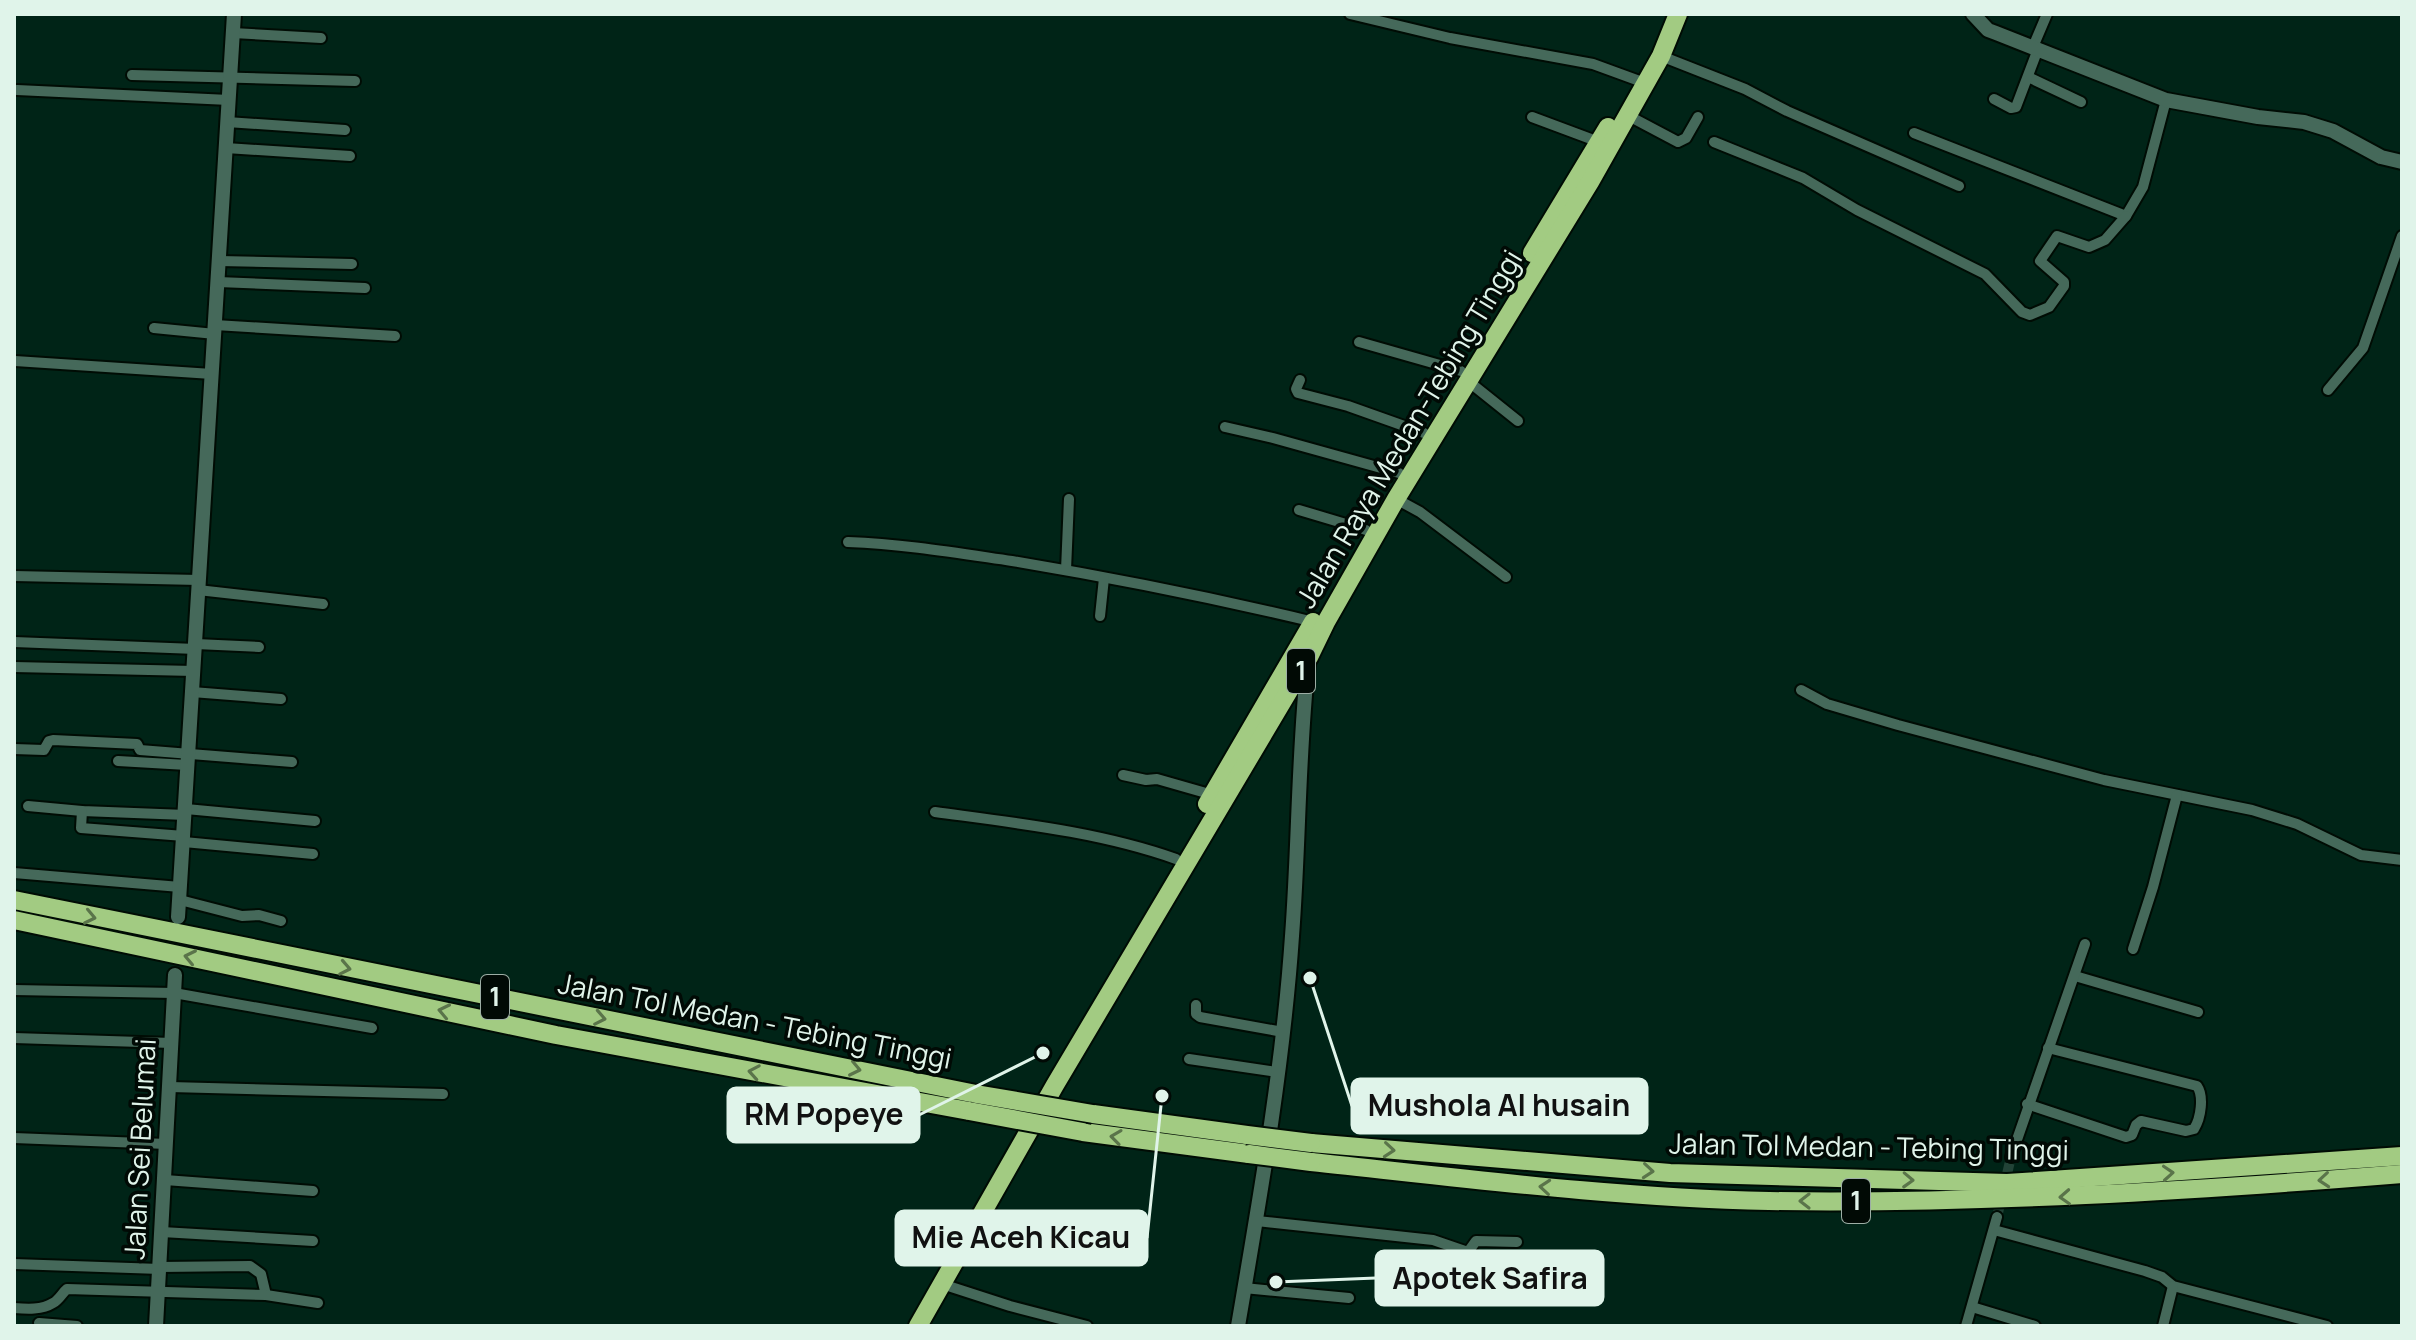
<svg xmlns="http://www.w3.org/2000/svg" width="2416" height="1340" viewBox="0 0 2416 1340" font-family="Manrope,sans-serif">
<style>
.lines{fill:none;stroke-linecap:round;stroke-linejoin:round}
.street-tunnel{stroke:#224337;stroke-width:10;stroke-dasharray:10 5;stroke-linecap:butt}
.street-casing{stroke:#000c04;stroke-width:14}
.secondary-casing{stroke:#000c04;stroke-width:18}
.highway-casing{stroke:#000c04;stroke-width:22}
.street{stroke:#45695a;stroke-width:10}
.secondary{stroke:#45695a;stroke-width:14}
.highway{stroke:#a2cb82;stroke-width:18}
.highway-bridge-casing{stroke:#000c04;stroke-width:22;stroke-linecap:butt}
.highway-bridge{stroke:#a2cb82;stroke-width:18}
.oneway{stroke:#5a744a}
.labels{text-anchor:middle;stroke-width:7;stroke-linejoin:round;paint-order:stroke}
.shield{fill:#010a05;stroke:#9daea5;stroke-width:2}
.shield-label{font-size:26px;font-weight:bold;fill:#e0f4ea}
.street-label{font-size:28px;fill:#e0f4ea;stroke:#010a05}
.leader{fill:none;stroke:#e0f4ea;stroke-width:3}
.callout-dot{fill:#e0f4ea;stroke:#010a05;stroke-width:3}
.callout{fill:#e0f4ea;stroke:#e0f4ea;stroke-width:3}
.callout-label{font-size:30px;text-anchor:middle;font-weight:bold;fill:#111}
</style>
<rect width="100%" height="100%" fill="#002417"/>
<g class="lines">
<path class="street-tunnel" d="M1997 1217 2011 1157"/>
<g class="street-casing">
<g id="street">
<path d="M1350 14 1450 38 1593 64 1645 83"/>
<path d="M233 33 321 38"/>
<path d="M2033 47 2047 14"/>
<path d="M1661 56 1745 89 1787 111 1959 186"/>
<path d="M132 75 355 81"/>
<path d="M2028 77 2081 102"/>
<path d="M17 90 229 100"/>
<path d="M1994 99 2011 108 2016 107 2038 49"/>
<path d="M1627 115 1678 142 1686 138 1698 117"/>
<path d="M1532 117 1599 142"/>
<path d="M227 122 345 130"/>
<path d="M1914 133 2126 216 2143 187 2166 100"/>
<path d="M1714 142 1803 178 1857 210 1985 274 2022 312 2030 315 2049 307 2064 286V282L2040 261 2057 236 2089 247 2105 240 2126 216"/>
<path d="M226 148 350 156"/>
<path d="M219 261 352 264"/>
<path d="M218 282 365 288"/>
<path d="M215 325 395 336"/>
<path d="M154 328 215 334"/>
<path d="M1359 342 1461 371"/>
<path d="M15 361 212 374"/>
<path d="M1300 380 1296 389 1298 393 1348 406 1424 433"/>
<path d="M1468 381 1518 421"/>
<path d="M2328 390 2363 348 2402 236"/>
<path d="M1225 427 1273 438 1399 473"/>
<path d="M1396 499 1420 512 1506 577"/>
<path d="M1299 510 1366 530"/>
<path d="M848 542C904 544 957 553 1012 561 1114 578 1214 598 1314 622"/>
<path d="M1066 570 1069 499"/>
<path d="M14 576 199 580"/>
<path d="M198 590 323 604"/>
<path d="M1100 616 1104 578"/>
<path d="M14 642 196 649"/>
<path d="M196 644 259 647"/>
<path d="M14 667 194 671"/>
<path d="M1801 690 1827 704 1898 725 2104 780 2252 810 2297 824 2361 855 2402 860"/>
<path d="M192 692 281 699"/>
<path d="M14 749 44 750 49 741 53 740 137 744 140 750 292 762"/>
<path d="M118 761 187 765"/>
<path d="M1123 775 1146 780 1157 779 1213 795"/>
<path d="M28 806 82 811 186 815"/>
<path d="M186 809 315 821"/>
<path d="M82 811 81 828 184 836"/>
<path d="M935 812C1016 823 1100 832 1176 859"/>
<path d="M184 842 313 854"/>
<path d="M14 873 180 887"/>
<path d="M180 900 242 916 259 915 281 921"/>
<path d="M2133 949 2153 887 2177 795"/>
<path d="M2075 976 2198 1012"/>
<path d="M14 990 174 993 372 1028"/>
<path d="M1196 1005V1014L1200 1017 1283 1032"/>
<path d="M14 1038 172 1043"/>
<path d="M1189 1059 1277 1072"/>
<path d="M170 1087 443 1094"/>
<path d="M2027 1104 2126 1137 2132 1135 2136 1125 2141 1121 2186 1131 2194 1129C2201 1118 2204 1096 2197 1086L2048 1048"/>
<path d="M14 1138 167 1144"/>
<path d="M2011 1157 2085 944"/>
<path d="M165 1180 313 1191"/>
<path d="M1257 1221 1433 1240 1468 1252 1476 1241 1517 1242"/>
<path d="M1994 1230 2145 1271 2162 1277 2173 1286 2327 1326"/>
<path d="M162 1232 313 1241"/>
<path d="M14 1264 160 1269"/>
<path d="M160 1267 250 1266 261 1274 266 1295"/>
<path d="M942 1284 1010 1306 1087 1326"/>
<path d="M1244 1288 1349 1298"/>
<path d="M1972 1307 2035 1326"/>
<path d="M14 1308C27 1309 42 1310 53 1303 59 1300 62 1293 67 1289L266 1295 318 1303"/>
<path d="M39 1323 77 1326"/>
<path d="M1966 1326 1997 1217"/>
<path d="M2163 1326 2173 1286"/>
</g>
</g>
<g class="secondary-casing">
<g id="secondary">
<path d="M1973 14 1988 30 1996 33 2166 100 2258 117 2304 122 2333 131 2381 157 2402 162"/>
<path d="M178 917 234 14"/>
<path d="M156 1326 175 975"/>
<path d="M1238 1326C1260 1197 1283 1067 1292 936 1299 845 1298 754 1308 663"/>
</g>
</g>
<g class="highway-casing">
<g id="highway">
<path d="M1532 253 1608 127"/>
<path d="M1207 804 1313 622"/>
<path d="M14 900 976 1094"/>
<path d="M14 920 556 1035 969 1111"/>
<path d="M1093 1114 1247 1135"/>
<path d="M1083 1132 1249 1154"/>
<path d="M1311 1143 1670 1173 2007 1183 2402 1156"/>
<path d="M1311 1162C1463 1178 1616 1198 1769 1201 1980 1204 2191 1191 2402 1174"/>
<path d="M918 1326 1055 1085 1309 657 1326 622 1396 499 1590 182 1661 56 1678 14"/>
</g>
</g>
<use href="#street" class="street"/>
<use href="#secondary" class="secondary"/>
<use href="#highway" class="highway"/>
<g class="highway-bridge-casing">
<g id="highway-bridge">
<path d="M976 1094 1093 1114"/>
<path d="M969 1111 1083 1132"/>
<path d="M1247 1135 1311 1143"/>
<path d="M1249 1154 1311 1162"/>
</g>
</g>
<use href="#highway-bridge" class="highway-bridge"/>
</g>
<defs><path id="oneway-chevron" d="M-2-3.5L2.5 0L-2 3.5" fill="none" stroke-width="1.6" stroke-linecap="round" stroke-linejoin="round" transform="scale(2)"/></defs>
<g class="oneway">
<use href="#oneway-chevron" transform="translate(90 917) rotate(12)"/>
<use href="#oneway-chevron" transform="translate(190 957) rotate(-168)"/>
<use href="#oneway-chevron" transform="translate(345 968) rotate(11)"/>
<use href="#oneway-chevron" transform="translate(444 1011) rotate(-168)"/>
<use href="#oneway-chevron" transform="translate(600 1018) rotate(11)"/>
<use href="#oneway-chevron" transform="translate(855 1069) rotate(12)"/>
<use href="#oneway-chevron" transform="translate(754 1072) rotate(-170)"/>
<use href="#oneway-chevron" transform="translate(1116 1137) rotate(-172)"/>
<use href="#oneway-chevron" transform="translate(1389 1150) rotate(5)"/>
<use href="#oneway-chevron" transform="translate(1648 1171) rotate(5)"/>
<use href="#oneway-chevron" transform="translate(2168 1173) rotate(-4)"/>
<use href="#oneway-chevron" transform="translate(1908 1180) rotate(2)"/>
<use href="#oneway-chevron" transform="translate(2324 1180) rotate(175)"/>
<use href="#oneway-chevron" transform="translate(1545 1187) rotate(-175)"/>
<use href="#oneway-chevron" transform="translate(2065 1197) rotate(177)"/>
<use href="#oneway-chevron" transform="translate(1805 1201) rotate(-180)"/>
</g>
<g class="labels">
<g class="shield">
<rect x="1287" y="649" width="28" height="44" rx="6"/>
<rect x="481" y="975" width="28" height="44" rx="6"/>
<rect x="1842" y="1179" width="28" height="44" rx="6"/>
</g>
<g class="shield-label">
<text x="1301" y="680">1</text>
<text x="495" y="1006">1</text>
<text x="1856" y="1210">1</text>
</g>
<g class="street-label">
<text transform="translate(1409 429) rotate(-59)" y="10">Jalan Raya Medan-Tebing Tinggi</text>
<text transform="translate(755 1021) rotate(11)" y="10">Jalan Tol Medan - Tebing Tinggi</text>
<text transform="translate(1869 1147) rotate(1)" y="10">Jalan Tol Medan - Tebing Tinggi</text>
<text transform="translate(140 1149) rotate(-87)" y="10">Jalan Sei Belumai</text>
</g>
</g>
<path class="leader" d="M1310 978L1352 1106M1043 1053L919 1115M1162 1096L1147 1238M1276 1282L1376 1278"/>
<g class="callout-dot">
<circle cx="1310" cy="978" r="8"/>
<circle cx="1043" cy="1053" r="8"/>
<circle cx="1162" cy="1096" r="8"/>
<circle cx="1276" cy="1282" r="8"/>
</g>
<g class="callout">
<rect x="1352" y="1079" width="295" height="54" rx="8"/>
<rect x="728" y="1088" width="191" height="54" rx="8"/>
<rect x="896" y="1211" width="251" height="54" rx="8"/>
<rect x="1376" y="1251" width="227" height="54" rx="8"/>
</g>
<g class="callout-label">
<text x="1499" y="1116">Mushola Al husain</text>
<text x="824" y="1125">RM Popeye</text>
<text x="1021" y="1248">Mie Aceh Kicau</text>
<text x="1490" y="1289">Apotek Safira</text>
</g>
<rect width="2416" height="1340" fill="none" stroke="#e0f4ea" stroke-width="32"/>
</svg>
